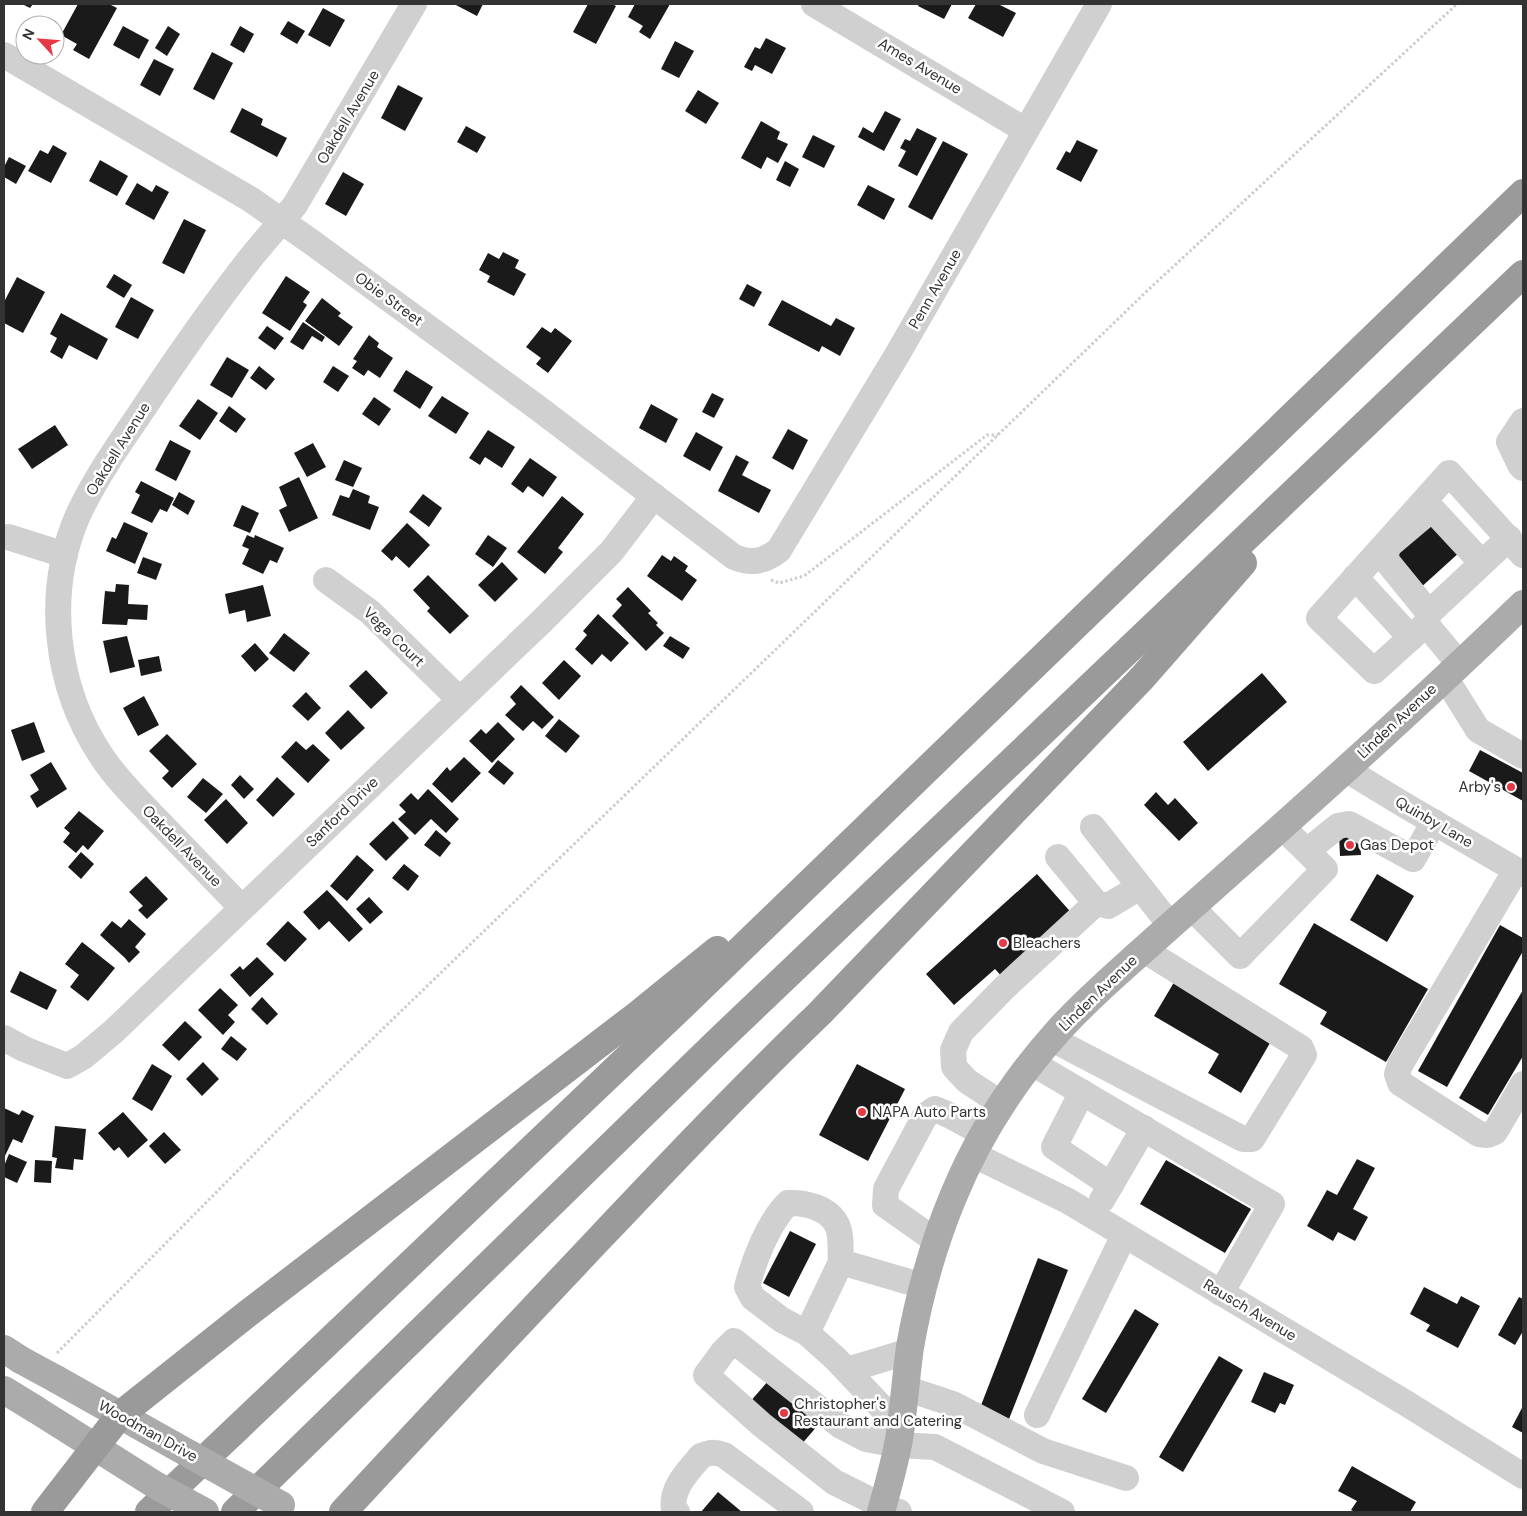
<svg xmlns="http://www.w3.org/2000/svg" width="1527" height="1516" viewBox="0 0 1527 1516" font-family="'DM Sans',sans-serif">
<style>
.building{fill:#1a1a1a}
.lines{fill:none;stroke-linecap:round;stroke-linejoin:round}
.path{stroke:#cdcdcd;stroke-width:3;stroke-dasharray:2.5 2.5;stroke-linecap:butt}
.minor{stroke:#d0d0d0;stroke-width:26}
.major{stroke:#ababab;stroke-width:28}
.highway{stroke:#9a9a9a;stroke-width:28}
.major-bridge{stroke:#ababab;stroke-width:28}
.poi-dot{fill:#e63946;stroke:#fff;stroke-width:2}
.labels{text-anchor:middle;stroke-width:5;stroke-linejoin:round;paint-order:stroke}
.street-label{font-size:15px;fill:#333;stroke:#fff}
.poi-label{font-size:15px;fill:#333;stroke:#fff;text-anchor:start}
</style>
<rect width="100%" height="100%" fill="#fff"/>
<g class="building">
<path d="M22 4H33L30 8Z"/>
<path d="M78 4H109L117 8 89 59 73 50 77 44 61 35Z"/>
<path d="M454 4H483L477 16Z"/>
<path d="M588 4H612L616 6 596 44 573 32Z"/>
<path d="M635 4H670L650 39 639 32 643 26 628 17Z"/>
<path d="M919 4H952L944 19 918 6Z"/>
<path d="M976 4H998L1016 13 1003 37 968 18Z"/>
<path d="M323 8 345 20 330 47 308 35Z"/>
<path d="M288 21 305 31 297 44 280 34Z"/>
<path d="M123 26 149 40 139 59 113 45Z"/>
<path d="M168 26 180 34 167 56 155 48Z"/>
<path d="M240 26 254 34 244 53 230 45Z"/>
<path d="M766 38 786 48 772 74 755 65 752 71 744 67 755 47 760 49Z"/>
<path d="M675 41 694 51 679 78 661 69Z"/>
<path d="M212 52 233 63 214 100 193 89Z"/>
<path d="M154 59 174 69 160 96 140 85Z"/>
<path d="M398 85 423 98 405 131 381 118Z"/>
<path d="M698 90 719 103 706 124 685 111Z"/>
<path d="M242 108 263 119 261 125 287 138 277 157 230 132Z"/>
<path d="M885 111 901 119 884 151 858 137 863 127 873 133Z"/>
<path d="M761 121 780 132 777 139 788 144 778 163 767 157 761 169 741 158Z"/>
<path d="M466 126 486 137 477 153 457 142Z"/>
<path d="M917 128 937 138 917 176 898 166 906 151 900 148 905 139 910 141Z"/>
<path d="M813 135 835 146 824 168 802 157Z"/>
<path d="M1077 140 1098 150 1081 182 1056 169 1066 151 1070 153Z"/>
<path d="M943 141 968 154 932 220 908 207Z"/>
<path d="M53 145 67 153 51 183 28 171 40 150 48 154Z"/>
<path d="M9 157 26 166 16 184 4 177V167Z"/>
<path d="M100 160 128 176 117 196 89 181Z"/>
<path d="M785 161 799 169 790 187 776 180Z"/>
<path d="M343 172 364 184 346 216 325 204Z"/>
<path d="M137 183 152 192 156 185 169 192 154 220 125 204Z"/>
<path d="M868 185 895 199 884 220 857 205Z"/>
<path d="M184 219 206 230 184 274 162 263Z"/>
<path d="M503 252 519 260 515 268 526 274 514 296 487 282 490 276 479 270 488 253 499 259Z"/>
<path d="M114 274 132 285 124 298 106 287Z"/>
<path d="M286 276 310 292 303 302 307 305 290 331 262 313Z"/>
<path d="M17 277 45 292 23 333 4 323V302Z"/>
<path d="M747 284 762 292 754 307 739 299Z"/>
<path d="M131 297 154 310 138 339 115 327Z"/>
<path d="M322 298 341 313 338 316 353 327 339 346 305 321Z"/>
<path d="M782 300 831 326 836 318 855 328 840 356 822 346 819 352 768 325Z"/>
<path d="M61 313 108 339 97 360 69 345 62 359 50 352 57 338 50 334Z"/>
<path d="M303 322 325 337 322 342 312 336 303 350 290 342Z"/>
<path d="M267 326 284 338 275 350 258 338Z"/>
<path d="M542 327 551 333 555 328 572 341 548 373 536 364 541 358 526 347Z"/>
<path d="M369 335 379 343 377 347 393 358 380 378 368 370 364 376 352 368 357 361 353 359Z"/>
<path d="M227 357 249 370 232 398 210 385Z"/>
<path d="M259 366 275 379 266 390 250 378Z"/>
<path d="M333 366 349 376 338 392 323 382Z"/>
<path d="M406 370 433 387 420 409 393 391Z"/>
<path d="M712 393 724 399 714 418 702 412Z"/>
<path d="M442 396 469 413 456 434 428 416Z"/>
<path d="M374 397 391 409 379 426 362 414Z"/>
<path d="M198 399 218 413 200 440 179 426Z"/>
<path d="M651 404 678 419 666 443 639 428Z"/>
<path d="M229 406 246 419 236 433 219 421Z"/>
<path d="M55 425 68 445 32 469 18 449Z"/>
<path d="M788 429 808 440 793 470 772 458Z"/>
<path d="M488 430 515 447 502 468 485 457 480 465 469 458Z"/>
<path d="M696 432 723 447 710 471 683 456Z"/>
<path d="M170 440 191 451 176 481 155 470Z"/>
<path d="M313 443 326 467 307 477 294 453Z"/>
<path d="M736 455 749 462 742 475 771 490 759 513 718 491Z"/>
<path d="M530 458 557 477 543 497 528 486 523 493 511 484Z"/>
<path d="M344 460 362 468 353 487 335 480Z"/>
<path d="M299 477 318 518 289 532 279 510 287 506 279 487Z"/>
<path d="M141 481 174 498 167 512 160 509 152 523 131 513 140 495 135 492Z"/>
<path d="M353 489 370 496 368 503 379 507 370 530 332 515 340 495 349 498Z"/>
<path d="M179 492 195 501 188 515 172 505Z"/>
<path d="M423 494 442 508 429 527 409 512Z"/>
<path d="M562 496 584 514 558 548 563 552 545 574 517 552Z"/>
<path d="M242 505 259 513 250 533 233 526Z"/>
<path d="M124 522 148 533 135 564 106 551 112 537 116 539Z"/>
<path d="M1434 522 1461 551 1418 590 1395 557Z"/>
<path d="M407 523 430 545 409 568 396 556 392 561 381 551Z"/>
<path d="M247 535 254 538 255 535 284 548 277 563 270 560 263 574 242 564 249 549 242 546Z"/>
<path d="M488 535 507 548 493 567 475 554Z"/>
<path d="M662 555 671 561 674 556 688 566 685 571 697 580 682 601 647 576Z"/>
<path d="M143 557 162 564 156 580 137 573Z"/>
<path d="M502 562 518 579 495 602 478 585Z"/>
<path d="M428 575 469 616 450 634 427 611 430 608 413 590Z"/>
<path d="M116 584 129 585 128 604 148 605 147 620 128 619 127 625 102 624 105 591 115 592Z"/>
<path d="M263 585 271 616 247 622 245 610 229 614 225 594Z"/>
<path d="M628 587 651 611 648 613 658 623 656 625 664 633 646 651 612 616 622 605 616 599Z"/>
<path d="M598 614 629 643 611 662 602 654 592 665 575 649 587 635 583 631Z"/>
<path d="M284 633 310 653 294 672 269 653Z"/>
<path d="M127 636 135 667 110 673 103 641Z"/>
<path d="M670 636 690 648 683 659 663 646Z"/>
<path d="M255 643 269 659 255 672 241 656Z"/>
<path d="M159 656 162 671 141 676 138 660Z"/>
<path d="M564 660 581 676 559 700 542 683Z"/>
<path d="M366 670 388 693 371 709 349 686Z"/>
<path d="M1262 673 1287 702 1208 771 1183 742Z"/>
<path d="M521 685 554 717 542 729 533 721 523 731 505 715 516 704 510 697Z"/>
<path d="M306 692 321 708 308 721 292 706Z"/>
<path d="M144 696 159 725 138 736 123 708Z"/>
<path d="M348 710 365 728 341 750 325 733Z"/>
<path d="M559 719 580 736 566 753 545 736Z"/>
<path d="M34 722 45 752 22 761 11 730Z"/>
<path d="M498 722 515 739 492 763 469 741 481 729 486 734Z"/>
<path d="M167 734 197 764 172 788 162 778 169 771 149 751Z"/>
<path d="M296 741 306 750 313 744 330 760 308 783 281 757Z"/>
<path d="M1480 750 1523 773V801L1469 771Z"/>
<path d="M464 757 481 773 452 803 432 784 447 767 450 771Z"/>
<path d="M498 760 514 773 504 785 488 772Z"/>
<path d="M51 762 67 789 37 808 30 796 39 790 30 775Z"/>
<path d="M240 775 254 789 244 799 231 785Z"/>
<path d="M277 777 295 794 273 817 256 800Z"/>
<path d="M203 778 223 794 206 813 187 797Z"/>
<path d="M428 789 459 819 446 833 431 819 415 835 398 819 406 812 399 805 411 793 418 800Z"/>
<path d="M1156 792 1168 805 1175 798 1198 823 1179 841 1144 805Z"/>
<path d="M226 799 248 823 227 844 204 820Z"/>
<path d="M79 811 104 831 88 850 83 845 76 853 63 842 70 833 64 828Z"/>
<path d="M393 821 409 838 386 861 369 844Z"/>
<path d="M436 830 451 843 440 857 424 845Z"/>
<path d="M1360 834 1361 855 1340 856 1339 835Z"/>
<path d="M81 852 94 864 81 879 68 867Z"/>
<path d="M357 855 374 870 347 901 330 886Z"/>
<path d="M404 864 419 876 408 891 392 878Z"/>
<path d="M1037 874 1075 917 1004 979 995 969 954 1005 926 974Z"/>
<path d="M1377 874 1414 896 1387 942 1350 920Z"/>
<path d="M146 876 168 899 147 919 138 910 143 906 129 892Z"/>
<path d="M327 890 363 929 349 942 329 921 319 930 303 912Z"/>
<path d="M369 897 383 912 370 924 356 909Z"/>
<path d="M129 919 146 934 135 947 140 952 129 963 125 958 100 935 112 921 121 928Z"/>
<path d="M288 921 307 939 285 962 266 944Z"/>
<path d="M1314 923 1428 989 1386 1062 1320 1024 1327 1012 1279 984Z"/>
<path d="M1500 925 1523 938V951L1447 1087 1418 1071Z"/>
<path d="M82 942 115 968 88 1001 70 987 79 975 65 964Z"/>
<path d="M257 957 274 974 250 997 230 975 240 966 243 970Z"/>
<path d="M20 971 57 990 47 1010 10 992Z"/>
<path d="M1176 979 1274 1036 1241 1093 1208 1073 1219 1054 1154 1016Z"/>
<path d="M220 988 238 1005 228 1015 235 1022 223 1035 198 1010Z"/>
<path d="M1523 990V1056L1488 1115 1459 1098Z"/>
<path d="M262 997 278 1014 267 1025 251 1009Z"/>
<path d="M185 1021 202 1037 179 1061 162 1045Z"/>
<path d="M231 1036 247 1049 237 1061 221 1049Z"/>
<path d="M203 1062 219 1079 202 1096 186 1079Z"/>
<path d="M152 1064 172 1076 152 1111 132 1099Z"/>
<path d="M857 1064 905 1089 868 1161 819 1135Z"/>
<path d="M4 1108 19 1115 22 1110 34 1116 22 1143 13 1139 4 1158Z"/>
<path d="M123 1112 148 1140 128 1158 119 1147 114 1151 98 1133Z"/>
<path d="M55 1126 86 1129 83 1160 74 1159 73 1170 55 1168 57 1158 52 1157Z"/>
<path d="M164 1132 181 1150 165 1164 149 1146Z"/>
<path d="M9 1154 27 1162 17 1183 4 1177V1166Z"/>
<path d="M1357 1159 1375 1168 1353 1209 1368 1217 1355 1241 1338 1232 1333 1241 1307 1226 1327 1190 1337 1195Z"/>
<path d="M35 1160 52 1161 51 1183 34 1182Z"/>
<path d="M1166 1160 1251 1209 1225 1253 1140 1204Z"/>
<path d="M790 1231 816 1244 789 1297 763 1283Z"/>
<path d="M1038 1258 1068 1270 1009 1419 980 1408Z"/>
<path d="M1424 1287 1457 1304 1461 1296 1480 1306 1458 1348 1426 1331 1430 1325 1410 1314Z"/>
<path d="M1519 1297 1523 1299V1331L1515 1345 1498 1335Z"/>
<path d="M1135 1309 1159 1324 1106 1413 1082 1399Z"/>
<path d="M1219 1356 1243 1370 1183 1472 1159 1457Z"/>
<path d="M1264 1372 1294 1385 1285 1405 1280 1403 1275 1413 1251 1402Z"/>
<path d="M769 1380 819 1424 800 1446 749 1403Z"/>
<path d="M1523 1406V1433L1512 1427Z"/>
<path d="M1352 1466 1416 1502 1410 1512H1355L1351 1510 1357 1501 1338 1491Z"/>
<path d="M718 1492 742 1512H701Z"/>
</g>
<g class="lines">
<g class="path">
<path d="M771 580 779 583 804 576 987 435H998"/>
<path d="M57 1353 278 1130 1148 290 1457 4"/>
</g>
<g class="minor">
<path d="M814 4 1025 130"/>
<path d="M4 55 250 199 310 241 538 408 734 557C751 564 764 562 779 550L897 355 1099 4"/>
<path d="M1523 421 1509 442 1520 465 1523 468"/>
<path d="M8 537 65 555"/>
<path d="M1509 538 1429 613 1426 624 1374 671 1319 618 1449 473 1523 555"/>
<path d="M1355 577 1411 638"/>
<path d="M326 580 370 612 459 699"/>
<path d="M1429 613 1385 559 1388 546 1432 509 1482 563"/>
<path d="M1426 624 1460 665"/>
<path d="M1445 677 1478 730 1523 756"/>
<path d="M1345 769 1406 806 1523 874"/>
<path d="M1093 827 1171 926"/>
<path d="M1307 851 1338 826 1349 824 1413 859 1434 822"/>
<path d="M1058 857 1096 903 1108 906 1140 887"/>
<path d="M1516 870 1400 1065 1397 1074 1400 1083 1479 1134 1487 1135 1495 1132 1523 1084"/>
<path d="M1191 907 1240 956 1325 869 1282 827"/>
<path d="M242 908C214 879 187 851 160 823 140 802 118 781 102 757 55 687 44 593 78 515 95 479 117 447 139 415 174 362 210 310 249 260 264 241 280 224 295 205L414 4"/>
<path d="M4 1038 24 1049 67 1066 83 1057 114 1031 542 621 611 552 654 496"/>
<path d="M1052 1039 1243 1139H1252L1304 1055 1301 1048 1144 950"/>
<path d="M1032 1063 1272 1204 1221 1293"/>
<path d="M1082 1092 1054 1147 1111 1185"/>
<path d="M1002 1104 967 1081 954 1067 953 1050 961 1032 1004 988 1096 903"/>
<path d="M972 1154 1068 1201 1404 1402 1523 1476"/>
<path d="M1102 1200 1144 1128"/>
<path d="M936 1241 885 1205 886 1189 925 1116 935 1109 951 1116 984 1134"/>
<path d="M807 1333 841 1262"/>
<path d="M847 1370 910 1351"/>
<path d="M905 1388 953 1404 1043 1451 1126 1478"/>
<path d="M1037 1415 1124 1235"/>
<path d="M901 1428 836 1359 807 1333 782 1320 753 1298 747 1287C754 1260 768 1223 788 1203 805 1202 829 1208 837 1225 842 1235 840 1251 841 1262L923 1286"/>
<path d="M677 1512 674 1510C670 1489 688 1471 701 1456 710 1452 715 1452 724 1455L801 1512"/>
<path d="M899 1512 882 1506 834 1482 762 1425 706 1375 723 1352 734 1341 841 1426 866 1439 898 1445 935 1447 1062 1512"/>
</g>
<g class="major">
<path d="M4 1349 21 1360"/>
<path d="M56 1379 191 1455"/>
<path d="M35 1409 157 1486"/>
<path d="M881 1512C888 1486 896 1460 900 1433 904 1405 906 1376 910 1347 919 1296 933 1245 953 1197 978 1136 1014 1080 1058 1031 1084 1002 1113 977 1142 951 1181 916 1220 882 1259 847 1348 768 1437 687 1523 604"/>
</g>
<g class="highway">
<path d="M45 1512 120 1415 247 1314 637 1015 717 950"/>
<path d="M149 1512 682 1006 1523 193"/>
<path d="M235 1512 714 1045 1523 274"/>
<path d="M343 1512C427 1421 512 1331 597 1241 670 1164 743 1087 820 1013L1142 678 1243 563"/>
</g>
<g class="major-bridge">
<path d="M21 1360 56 1379"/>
<path d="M4 1390 35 1409"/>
<path d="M191 1455 281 1505"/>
<path d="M157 1486 205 1512"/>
</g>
</g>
<g class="poi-dot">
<circle cx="1511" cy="787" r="5"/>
<circle cx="1350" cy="845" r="5"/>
<circle cx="1003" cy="943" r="5"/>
<circle cx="862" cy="1112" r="5"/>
<circle cx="784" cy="1413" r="5"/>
</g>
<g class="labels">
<g class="street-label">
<text transform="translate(920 66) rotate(31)" y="5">Ames Avenue</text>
<text transform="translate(348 117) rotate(-59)" y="5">Oakdell Avenue</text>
<text transform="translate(935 289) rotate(-60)" y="5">Penn Avenue</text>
<text transform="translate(389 299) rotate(36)" y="5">Obie Street</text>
<text transform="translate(118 449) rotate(-58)" y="5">Oakdell Avenue</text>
<text transform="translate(394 637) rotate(44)" y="5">Vega Court</text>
<text transform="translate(1397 721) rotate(-43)" y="5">Linden Avenue</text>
<text transform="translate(342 812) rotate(-44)" y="5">Sanford Drive</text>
<text transform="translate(1434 822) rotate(30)" y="5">Quinby Lane</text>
<text transform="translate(182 846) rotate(46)" y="5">Oakdell Avenue</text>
<text transform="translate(1098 993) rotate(-44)" y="5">Linden Avenue</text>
<text transform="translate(1250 1310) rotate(31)" y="5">Rausch Avenue</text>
<text transform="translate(148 1431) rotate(29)" y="5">Woodman Drive</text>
</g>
<g class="poi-label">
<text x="1501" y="792" text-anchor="end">Arby's</text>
<text x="1360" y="850">Gas Depot</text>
<text x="1013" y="948">Bleachers</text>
<text x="872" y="1117">NAPA Auto Parts</text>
<text x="794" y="1409">Christopher's<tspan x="794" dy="17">Restaurant and Catering</tspan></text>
</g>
</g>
<rect width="1527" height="1516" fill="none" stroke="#333333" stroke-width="10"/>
<g transform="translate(40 40) rotate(296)"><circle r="24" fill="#ffffff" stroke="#adadad"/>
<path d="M0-4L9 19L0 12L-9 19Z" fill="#e63946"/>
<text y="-8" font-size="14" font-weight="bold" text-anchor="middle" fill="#333333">N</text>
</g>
</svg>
